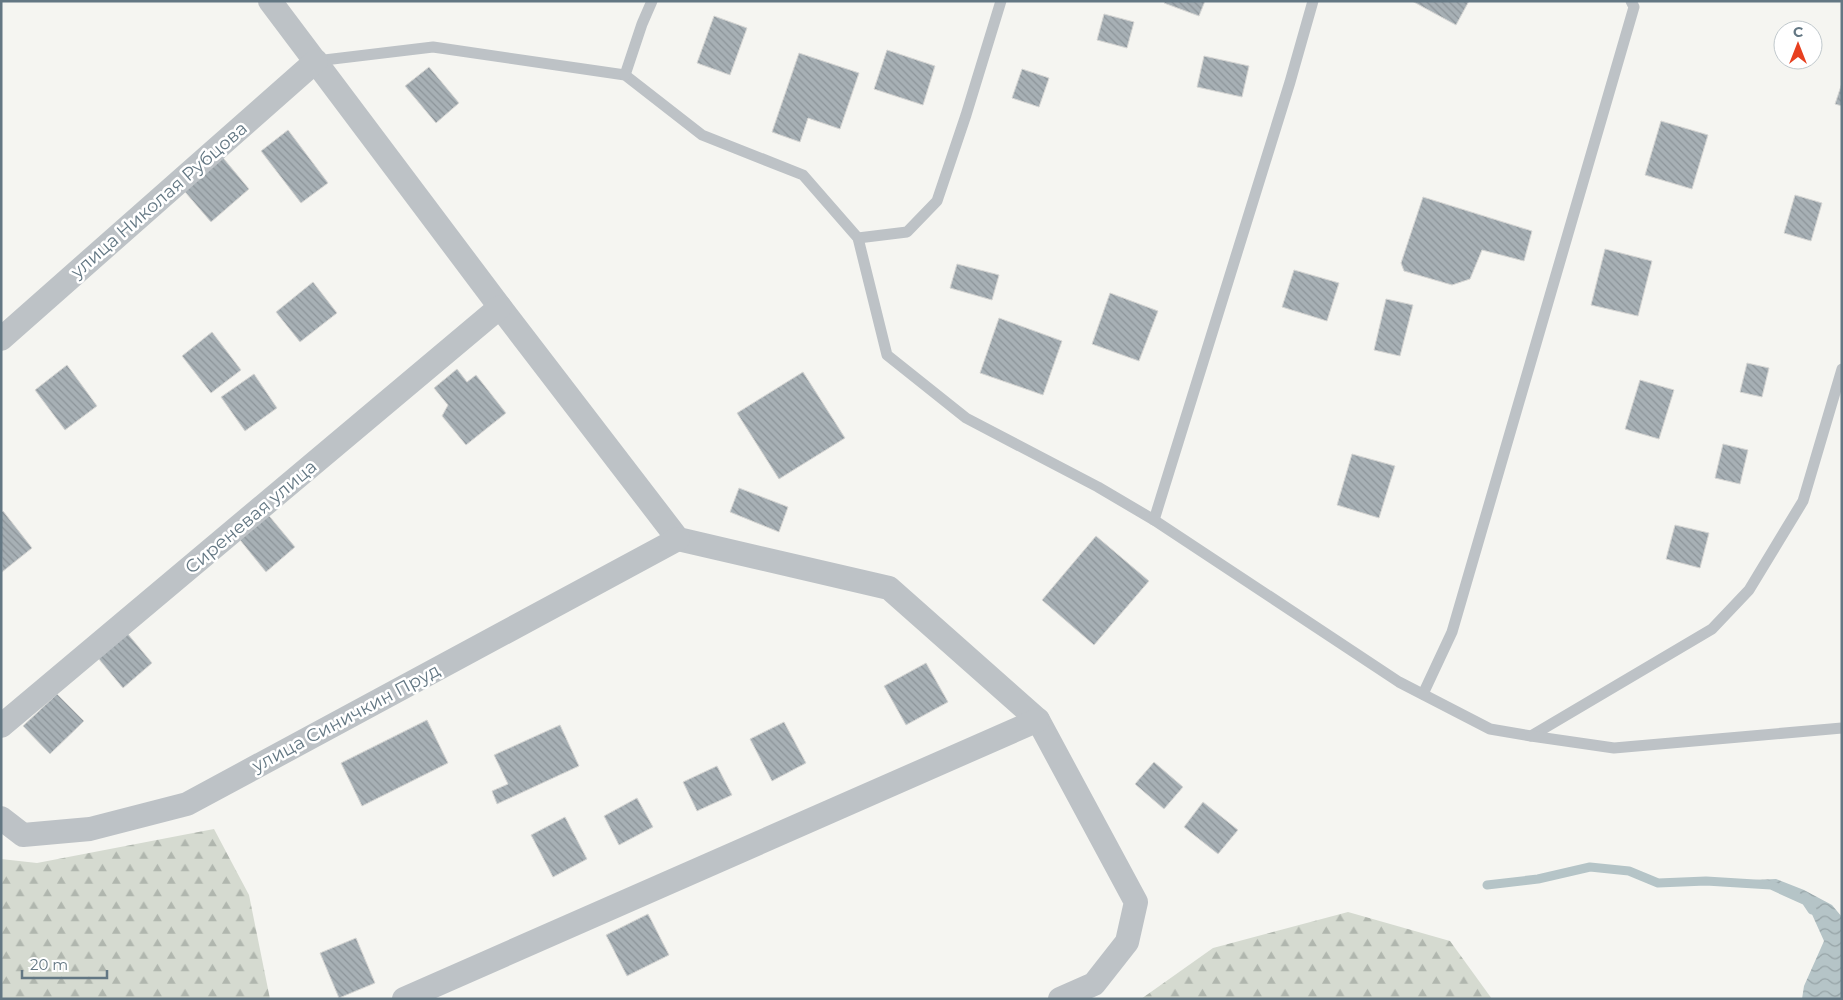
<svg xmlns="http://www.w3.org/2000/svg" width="1843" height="1000" viewBox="0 0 1843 1000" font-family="Montserrat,sans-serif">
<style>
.forest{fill:url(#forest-firs)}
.water{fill:url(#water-waves)}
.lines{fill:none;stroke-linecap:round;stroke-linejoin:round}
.stream{stroke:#b5c4c7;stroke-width:9}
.building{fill:url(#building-back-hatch);stroke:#d6d6d4}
.service{stroke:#bdc2c6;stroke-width:11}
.minor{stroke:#bdc2c6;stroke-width:24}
.labels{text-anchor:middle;stroke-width:5;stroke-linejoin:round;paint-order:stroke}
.street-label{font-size:18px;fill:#637783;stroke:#fff}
</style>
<defs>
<pattern id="forest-firs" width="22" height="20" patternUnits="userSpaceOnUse" patternTransform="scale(1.25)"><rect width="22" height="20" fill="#d5dad0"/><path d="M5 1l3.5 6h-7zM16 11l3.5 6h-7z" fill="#b0b6ae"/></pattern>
<pattern id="water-waves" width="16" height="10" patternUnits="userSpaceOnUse" patternTransform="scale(1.25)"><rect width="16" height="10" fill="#b5c4c7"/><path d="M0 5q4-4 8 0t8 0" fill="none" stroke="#97a4a7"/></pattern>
<pattern id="building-back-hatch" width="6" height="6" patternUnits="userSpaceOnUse" patternTransform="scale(1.25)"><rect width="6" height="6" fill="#a7b0b5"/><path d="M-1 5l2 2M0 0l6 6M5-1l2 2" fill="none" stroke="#8c9499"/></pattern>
</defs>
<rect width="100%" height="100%" fill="#f5f5f1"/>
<g class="forest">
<path d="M214 829 249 895 270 999H1V859L37 863Z"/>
<path d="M1348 912 1450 941 1492 999H1141L1213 948Z"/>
</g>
<path class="water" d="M1776 879 1804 890 1832 905 1842 917V999H1802L1804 986 1824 941 1806 901 1771 885 1709 882Z"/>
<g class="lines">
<path class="stream" d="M1487 885 1538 879 1590 867 1629 871 1658 883 1706 881 1771 885 1806 901 1812 910"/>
</g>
<g class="building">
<path d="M1165 1H1205L1199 16 1164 3Z"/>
<path d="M1412 1H1469L1456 25Z"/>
<path d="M1104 14 1134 22 1127 48 1097 40Z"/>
<path d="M714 16 747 28 730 75 697 63Z"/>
<path d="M887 50 935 66 923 105 874 89Z"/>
<path d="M799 53 859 73 840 129 808 118 800 142 772 132Z"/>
<path d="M1204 56 1249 66 1242 97 1197 87Z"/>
<path d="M429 67 459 103 436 123 405 86Z"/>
<path d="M1022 69 1049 78 1039 107 1012 98Z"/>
<path d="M1842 83V106L1835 104Z"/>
<path d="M1661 121 1708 135 1692 189 1645 175Z"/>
<path d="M288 130 328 183 301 203 261 151Z"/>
<path d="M219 153 249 189 211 222 180 186Z"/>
<path d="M1795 195 1822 203 1811 241 1784 233Z"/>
<path d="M1423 197 1532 231 1524 261 1482 250 1470 279 1452 285 1404 271 1401 263Z"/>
<path d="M1605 249 1652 261 1638 316 1591 305Z"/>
<path d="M957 264 999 275 992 300 950 288Z"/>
<path d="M1294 270 1339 283 1327 321 1282 307Z"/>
<path d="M313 282 337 313 300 342 276 312Z"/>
<path d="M1110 293 1158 311 1139 361 1092 344Z"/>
<path d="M1386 299 1413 305 1400 356 1374 350Z"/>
<path d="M999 318 1062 341 1043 395 980 373Z"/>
<path d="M212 332 241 370 211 393 182 356Z"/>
<path d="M1747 363 1769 368 1762 397 1740 392Z"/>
<path d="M67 365 97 406 65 430 35 390Z"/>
<path d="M457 369 467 382 476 375 506 413 466 445 442 416 448 405 434 388Z"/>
<path d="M803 372 845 438 779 479 737 413Z"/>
<path d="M254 374 277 408 245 431 221 397Z"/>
<path d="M1640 380 1674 390 1659 439 1625 429Z"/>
<path d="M1723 444 1748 450 1740 484 1715 478Z"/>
<path d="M1352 454 1395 466 1379 518 1337 505Z"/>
<path d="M739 488 788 507 779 532 730 512Z"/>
<path d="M3 511 32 548 2 572 1 513Z"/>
<path d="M265 511 295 547 266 572 236 535Z"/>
<path d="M1675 525 1709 533 1700 568 1666 559Z"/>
<path d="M1096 536 1149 581 1094 645 1042 600Z"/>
<path d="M122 627 152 663 123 688 93 652Z"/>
<path d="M926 663 948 702 906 725 884 686Z"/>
<path d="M57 694 84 721 50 754 23 726Z"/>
<path d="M427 720 448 763 362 806 341 763Z"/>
<path d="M784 722 806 763 772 781 750 739Z"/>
<path d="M560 725 579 766 497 804 492 791 508 784 494 755Z"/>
<path d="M1154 762 1183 787 1164 809 1135 784Z"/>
<path d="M717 766 732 795 697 811 683 782Z"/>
<path d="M637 798 653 827 619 845 604 816Z"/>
<path d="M1203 802 1238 830 1218 854 1184 827Z"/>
<path d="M565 817 587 859 553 877 531 835Z"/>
<path d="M648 914 669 955 627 976 606 935Z"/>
<path d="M356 938 375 983 339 998 320 953Z"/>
</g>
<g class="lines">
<g class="service">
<path d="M316 61 433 47 625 75 702 135 803 175 858 238 887 355 966 418 1098 487 1154 520 1399 682 1490 729 1531 736 1712 629 1749 590 1803 501 1842 369"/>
<path d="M625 75 642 24 652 1"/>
<path d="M858 238 907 232 937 201 966 115 1001 1"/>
<path d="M1154 520 1290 82 1313 1"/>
<path d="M1423 694 1452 632 1634 7 1631 1"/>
<path d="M1531 736 1614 748 1842 728"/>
</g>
<g class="minor">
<path d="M270 1 500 307 678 539 889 588 1038 720 1136 902 1127 942 1094 984 1060 999"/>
<path d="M1 339 316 61"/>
<path d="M1 726 500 307"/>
<path d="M1 818 23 835 90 829 187 804 678 539"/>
<path d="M404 999 1038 720"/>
</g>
</g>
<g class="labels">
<g class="street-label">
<text transform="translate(159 200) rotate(-41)" y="6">улица Николая Рубцова</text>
<text transform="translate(251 517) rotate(-40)" y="6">Сиреневая улица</text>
<text transform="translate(346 718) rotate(-28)" y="6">улица Синичкин Пруд</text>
</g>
</g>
<rect width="1843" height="1000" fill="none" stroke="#637783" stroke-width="5"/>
<g transform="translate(1798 45)"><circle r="24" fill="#ffffff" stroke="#c1c9cd"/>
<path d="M0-4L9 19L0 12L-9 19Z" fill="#e73f1f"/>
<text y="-8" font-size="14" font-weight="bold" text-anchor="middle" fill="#637783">С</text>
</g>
<path d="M22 970v8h85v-8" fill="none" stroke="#637783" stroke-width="2.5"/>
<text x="30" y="970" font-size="15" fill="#637783" stroke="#ffffff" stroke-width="4" paint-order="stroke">20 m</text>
</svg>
